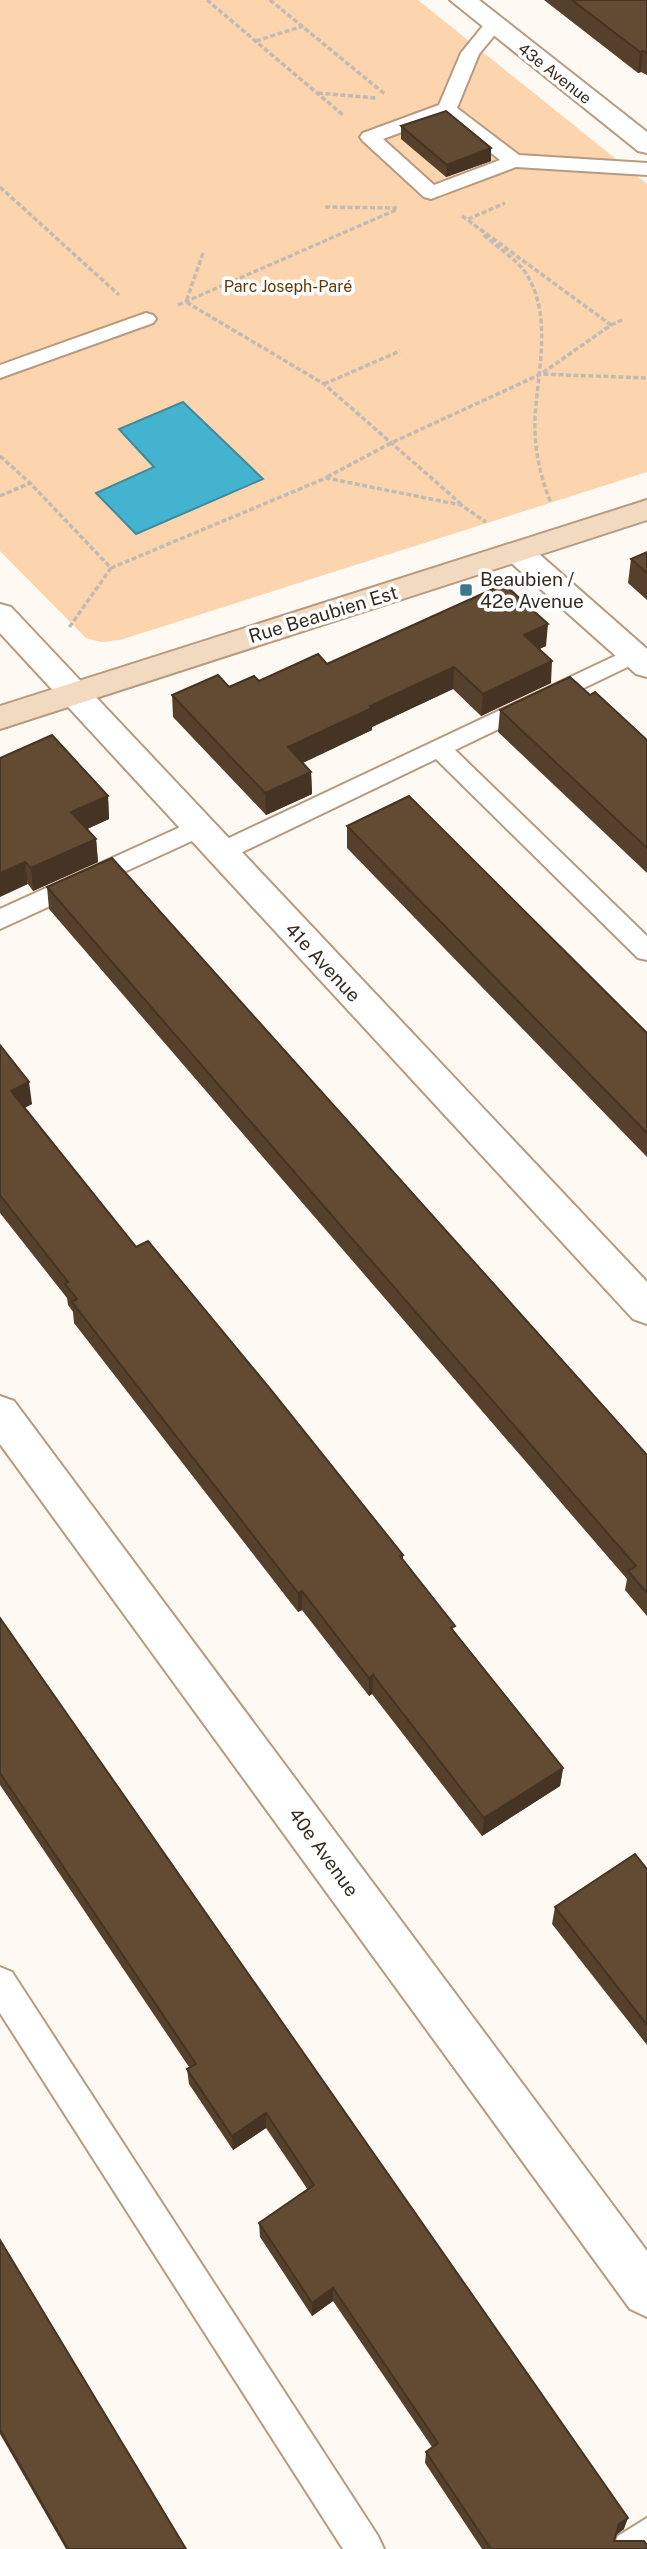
<svg xmlns="http://www.w3.org/2000/svg" width="647" height="2549" viewBox="0 0 647 2549" font-family="'Public Sans',sans-serif">
<style>
.green{fill:#fcd4ae}
.water{fill:#44b3cf;stroke:#408a9a;stroke-width:2}
.lines{fill:none;stroke-linecap:round;stroke-linejoin:round}
.lane-casing{stroke:#b79b80;stroke-width:4}
.street-casing{stroke:#b79b80;stroke-width:4}
.secondary-casing{stroke:#b79b80;stroke-width:4}
.path{stroke:#c2bbb3;stroke-width:3.5;stroke-dasharray:5 2.5;stroke-linecap:butt}
.lane{fill:#fff;fill-rule:evenodd}
.street{fill:#fff;fill-rule:evenodd}
.secondary{fill:#f1dabf;fill-rule:evenodd}
.wall{fill:#55402b}
.shaded-wall{fill:#453423}
.building{fill:#634a32;stroke:#453423;stroke-width:2}
.poi-dot{fill:#38798b;stroke:#fff;stroke-width:2.5}
.labels{text-anchor:middle;stroke-width:7;stroke-linejoin:round;paint-order:stroke}
.far-street-label{font-size:16px;fill:#362b20;stroke:#fff}
.far-park-label{font-size:16px;fill:#603804;stroke:#fff}
.poi-label{font-size:19px;fill:#362b20;stroke:#fff;text-anchor:start}
.street-label{font-size:19px;fill:#362b20;stroke:#fff}
</style>
<rect width="100%" height="100%" fill="#fff9f3"/>
<path class="green" d="M0 0H418L647 184V472L120 640 101 642 86 638 0 551Z"/>
<path class="water" d="M183 402 263 479 136 534 96 493 154 467 119 429Z"/>
<g class="lines">
<g class="lane-casing">
<g id="lane">
<path d="M494 19 503 25 479 54 457 108 519 155 647 163V175L516 167 431 199 424 197 363 141 360 137 363 133 439 105 461 53 487 21ZM445 116 500 160 434 185 383 139Z"/>
<path d="M146 313 153 315 156 319 153 323 0 378V365Z"/>
<path d="M634 647 642 650 646 655 642 660 455 750 647 936V960L638 958 436 759 230 858 221 861 212 858 209 852 212 846Z"/>
<path d="M198 819 207 822 210 828 207 834 0 929V909Z"/>
<path d="M0 1967 12 1972 378 2536 384 2549H343L0 2013Z"/>
<path d="M647 2518V2549H612L618 2536Z"/>
</g>
</g>
<g class="street-casing">
<g id="street">
<path d="M450 0H479L647 132V153L638 151Z"/>
<path d="M519 543 530 546 647 649V677L636 674 508 560 504 553 508 546Z"/>
<path d="M0 604 11 607 647 1282V1324L633 1319 0 633Z"/>
<path d="M0 1396 14 1401 647 2251V2317L630 2309 0 1444Z"/>
</g>
</g>
<g class="secondary-casing">
<path id="secondary" d="M647 500V520L0 729V706Z"/>
</g>
<g class="path">
<path d="M207 0 343 115"/>
<path d="M270 0 386 95"/>
<path d="M256 41 303 26"/>
<path d="M318 93 376 98"/>
<path d="M0 187 119 295"/>
<path d="M325 207 397 208"/>
<path d="M462 216 611 325 541 374"/>
<path d="M468 219 505 203"/>
<path d="M484 235C498 248 517 259 527 275 553 318 537 373 535 419 534 448 540 476 551 503"/>
<path d="M203 253 186 302 324 384 461 504"/>
<path d="M178 305 398 209"/>
<path d="M611 325 622 320"/>
<path d="M324 384 400 351"/>
<path d="M0 456 30 483 111 568 68 629"/>
<path d="M327 477 391 443 541 374 647 378"/>
<path d="M0 496 30 483"/>
<path d="M111 568 326 478 461 505 486 522"/>
</g>
<use href="#lane" class="lane"/>
<use href="#street" class="street"/>
<use href="#secondary" class="secondary"/>
</g>
<g class="wall">
<path d="M544 0H647V75L641 72 638 73Z"/>
<path d="M401 126 491 161 446 177 401 139Z"/>
<path d="M647 552V600L628 583 631 559Z"/>
<path d="M546 646 539 649 551 683 481 716 453 689 372 727V730L303 763 311 772 312 794 266 815 173 717 172 695 259 681 327 664Z"/>
<path d="M590 695 647 740V873L498 732 500 710Z"/>
<path d="M0 758 108 796 109 819 87 829 96 839 98 862 33 891 28 884Z"/>
<path d="M347 826 647 1033V1157L347 848Z"/>
<path d="M47 887 647 1455V1616L625 1590 627 1579 49 909Z"/>
<path d="M0 1045 32 1104 24 1108 136 1247 403 1555V1560L455 1632 563 1768 560 1786 482 1836 372 1694 369 1696 302 1610 298 1612 74 1323 73 1312 68 1305 67 1298 0 1213Z"/>
<path d="M0 1618 624 2529 616 2535 614 2541 647 2549H482L425 2463 426 2452 432 2447 333 2301 312 2316 260 2237 259 2223 308 2190 266 2128 233 2150 189 2084 187 2069 189 2067 0 1785Z"/>
<path d="M647 1869V2045L552 1924 555 1907Z"/>
<path d="M0 2240 186 2549H66L0 2434Z"/>
</g>
<g class="shaded-wall">
<path d="M643 51 641 72 638 73 640 52Z"/>
<path d="M491 148V161L446 177 447 165Z"/>
<path d="M548 624 546 646 522 657 524 635Z"/>
<path d="M552 661 551 683 481 716 483 694Z"/>
<path d="M454 667 453 689 372 727V730L289 769 288 747 370 706Z"/>
<path d="M311 772 312 794 266 815 265 793Z"/>
<path d="M108 796 109 819 74 835 71 812Z"/>
<path d="M96 839 98 862 33 891 31 868Z"/>
<path d="M25 862 28 884 0 897V873Z"/>
<path d="M29 1082 32 1104 14 1113 11 1091Z"/>
<path d="M302 1591V1610L298 1612V1593Z"/>
<path d="M373 1675 372 1694 369 1696V1678Z"/>
<path d="M563 1768 560 1786 482 1836 484 1818Z"/>
<path d="M266 2113V2128L233 2150 232 2136Z"/>
<path d="M333 2288V2301L312 2316V2303Z"/>
<path d="M628 2518 624 2529 616 2535 619 2524Z"/>
</g>
<g class="building">
<path d="M572 0H647V53L643 51 640 52Z"/>
<path d="M446 111 491 148 447 165 401 126Z"/>
<path d="M647 552V573L631 559Z"/>
<path d="M504 584 548 624 524 635 552 661 483 694 454 667 370 706 372 708 288 747 311 772 265 793 172 695 218 675 229 687 254 676 259 681 318 654 327 664Z"/>
<path d="M570 677 590 695 595 692 647 740V848L500 710Z"/>
<path d="M52 735 108 796 71 812 96 839 31 868 25 862 0 873V758Z"/>
<path d="M409 796 647 1033V1133L347 826Z"/>
<path d="M112 858 647 1455V1593L628 1571 636 1566 47 887Z"/>
<path d="M0 1045 29 1082 11 1091 136 1247 148 1241 271 1390 403 1555 400 1556 455 1626 451 1628 563 1768 484 1818 373 1675 369 1678 302 1591 298 1593 259 1543 72 1302 77 1299 65 1284 68 1282 0 1195Z"/>
<path d="M0 1618 628 2518 619 2524 614 2541H644L647 2545V2549H491L426 2452 438 2443 333 2288 312 2303 259 2223 314 2185 266 2113 232 2136 187 2069 196 2064 0 1773Z"/>
<path d="M635 1854 647 1869V2025L555 1907Z"/>
<path d="M0 2240 186 2549H68L0 2430Z"/>
</g>
<rect class="poi-dot" x="459" y="583" width="14" height="14" rx="3.5"/>
<g class="labels">
<g class="far-street-label">
<text transform="translate(555 73) rotate(38)" y="6">43e Avenue</text>
</g>
<g class="far-park-label">
<text x="288" y="292">Parc Joseph-Paré</text>
</g>
<g class="poi-label">
<text x="480" y="586">Beaubien /<tspan x="480" dy="22">42e Avenue</tspan></text>
</g>
<g class="street-label">
<text transform="translate(323 614) rotate(-17)" y="7">Rue Beaubien Est</text>
<text transform="translate(323 962) rotate(47)" y="7">41e Avenue</text>
<text transform="translate(324 1852) rotate(54)" y="7">40e Avenue</text>
</g>
</g>
</svg>
